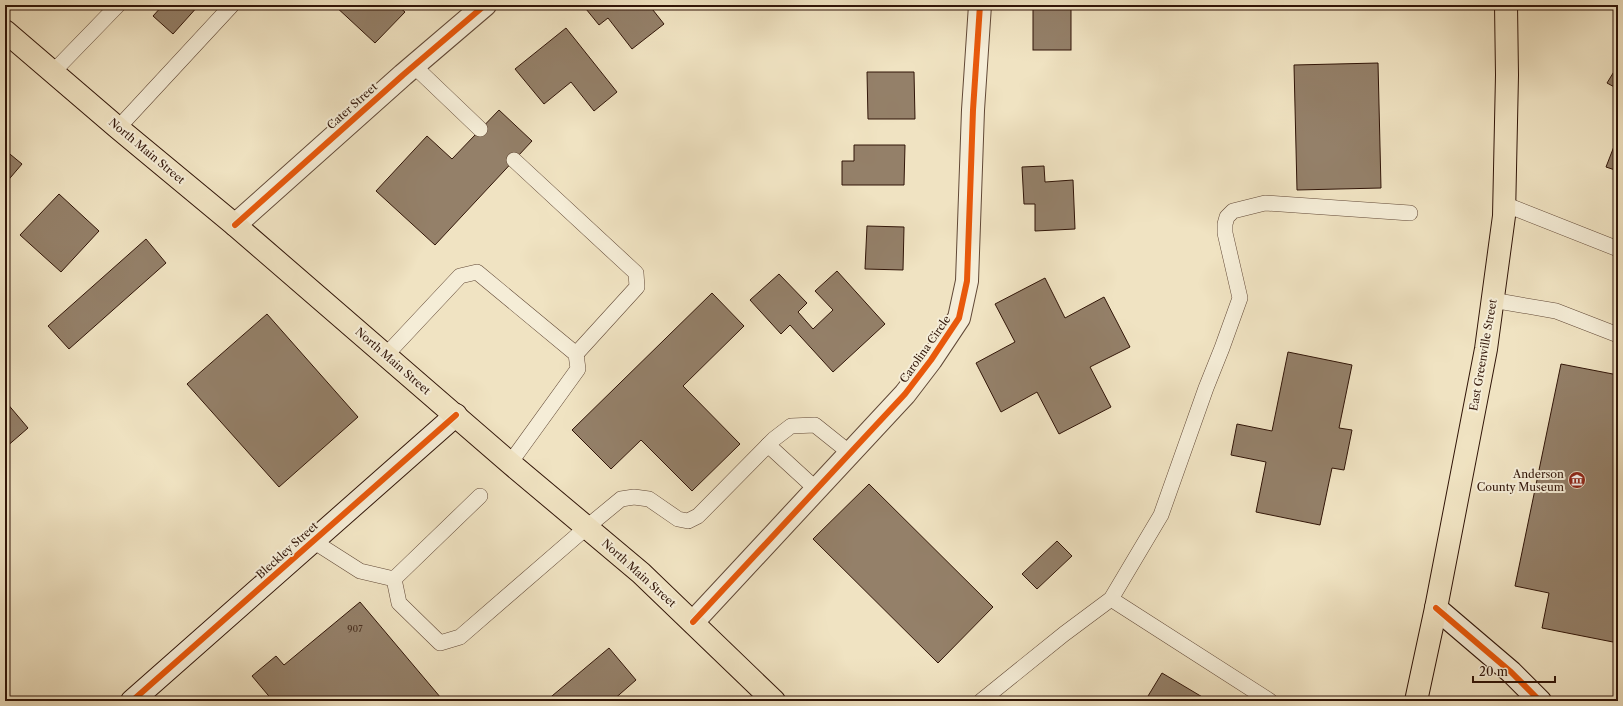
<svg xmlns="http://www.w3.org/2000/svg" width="1623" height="706" viewBox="0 0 1623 706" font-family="'Libre Caslon Text',serif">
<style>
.building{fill:#948069;stroke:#311508}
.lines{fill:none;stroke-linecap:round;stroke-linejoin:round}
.lane-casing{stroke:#614836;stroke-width:16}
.street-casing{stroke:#614836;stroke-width:24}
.secondary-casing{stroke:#311508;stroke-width:24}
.primary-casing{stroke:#311508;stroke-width:24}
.lane{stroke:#f5edd7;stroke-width:15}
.street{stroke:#f5edd7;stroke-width:22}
.secondary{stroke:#f5edd7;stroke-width:22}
.primary{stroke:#f0e3c2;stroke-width:22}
.cycleway-casing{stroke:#f5edd7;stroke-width:8}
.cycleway{stroke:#e8590c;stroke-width:6}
.labels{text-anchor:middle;stroke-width:4;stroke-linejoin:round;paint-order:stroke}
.number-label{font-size:9px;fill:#4a3020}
.street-label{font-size:11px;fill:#311508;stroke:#f5edd7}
.poi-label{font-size:11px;fill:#311508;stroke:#f5edd7;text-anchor:end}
</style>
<rect width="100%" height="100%" fill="#f0e3c2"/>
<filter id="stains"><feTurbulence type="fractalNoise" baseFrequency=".005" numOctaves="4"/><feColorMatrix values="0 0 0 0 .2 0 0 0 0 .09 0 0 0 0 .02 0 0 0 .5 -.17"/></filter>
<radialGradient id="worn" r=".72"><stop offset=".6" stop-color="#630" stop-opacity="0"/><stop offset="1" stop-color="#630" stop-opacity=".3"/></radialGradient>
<g class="building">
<path d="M163 5H199L173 34 153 16Z"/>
<path d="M334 5H397L405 12 375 43Z"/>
<path d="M591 5H649L664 24 632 49 608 18 599 25 586 9Z"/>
<rect x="1033" y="5" width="38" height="45"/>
<path d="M566 28 617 92 594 111 571 82 544 104 515 69Z"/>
<path d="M1378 63 1381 188 1297 190 1294 65Z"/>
<path d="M1618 65V89L1607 83Z"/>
<path d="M867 72H914L915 119H868Z"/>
<path d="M499 110 532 141 435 245 376 191 427 136 452 159Z"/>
<path d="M1618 136V171L1606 167Z"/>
<path d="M854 145H905L904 185H842V161H854Z"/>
<path d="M5 150 22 164 5 184Z"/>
<path d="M1044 166 1045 182 1073 180 1075 229 1035 231V204H1024L1022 167Z"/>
<path d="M59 194 99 231 61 272 20 235Z"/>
<path d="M867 226 904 227 903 270 865 269Z"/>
<path d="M146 239 166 263 69 349 48 326Z"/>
<path d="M837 271 885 324 833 372 790 325 781 334 750 300 779 274 807 303 798 312 813 329 833 310 815 291Z"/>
<path d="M1045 278 1065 318 1104 297 1130 347 1090 367 1111 407 1059 434 1037 392 1001 412 976 363 1015 342 995 304Z"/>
<path d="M712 293 744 326 683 386 740 444 692 491 641 440 611 469 572 430Z"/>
<path d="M267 314 358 417 279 487 187 384Z"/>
<path d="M1288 352 1352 365 1339 428 1352 430 1344 470 1332 468 1320 525 1256 512 1266 462 1231 455 1237 424 1272 431Z"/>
<path d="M1561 364 1618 375V643L1542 628 1549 593 1515 586Z"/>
<path d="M6 402 28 428 5 448V403Z"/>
<path d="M869 484 993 607 938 663 813 539Z"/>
<path d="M1057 541 1072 556 1037 589 1022 574Z"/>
<path d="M360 602 441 698 437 701H273L252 676 276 656 284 665Z"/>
<path d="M609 648 636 680 612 701H546Z"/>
<path d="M1162 673 1209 701H1145Z"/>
</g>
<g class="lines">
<g class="lane-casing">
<g id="lane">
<path d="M413 65 480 129"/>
<path d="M53 72 118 5"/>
<path d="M118 128 232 5"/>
<path d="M514 160 636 273 637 287 576 354"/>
<path d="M1504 204 1618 249"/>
<path d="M1492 300 1556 311 1618 335"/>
<path d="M386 355 460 276 477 272 576 354 578 369 510 463"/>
<path d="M768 445 816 489"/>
<path d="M313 541 360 571 394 579 480 496"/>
<path d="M394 579 399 603 440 643 460 637 587 527 621 499 634 497 649 499 678 519 688 521 698 516 774 439 791 426 815 425 850 453"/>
<path d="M1111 599 1270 701"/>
<path d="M981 701 1064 634 1111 599 1161 515 1206 388 1222 348 1240 298 1225 233V224L1227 217 1233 211 1265 203 1410 213"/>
</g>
</g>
<g class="street-casing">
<g id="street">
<path d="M235 225 403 75 485 5"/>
<path d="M693 622 905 394 931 360 959 318 967 281 973 110 980 5"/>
</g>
</g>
<g class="secondary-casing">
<g id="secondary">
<path d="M1436 608 1511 672 1540 701"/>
<path d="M132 701 456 415"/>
</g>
</g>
<g class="primary-casing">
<g id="primary">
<path d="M5 31 118 128 235 225 510 463 641 573 774 701"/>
<path d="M1416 701 1436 608 1486 349 1504 216 1507 75 1506 5"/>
</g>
</g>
<use href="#lane" class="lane"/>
<use href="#street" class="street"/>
<use href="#secondary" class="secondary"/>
<use href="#primary" class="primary"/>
<g class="cycleway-casing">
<g id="cycleway">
<path d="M235 225 403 75 485 5"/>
<path d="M1436 608 1511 672 1540 701"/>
<path d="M693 622 905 394 931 360 959 318 967 281 973 110 980 5"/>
<path d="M132 701 456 415"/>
</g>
</g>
<use href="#cycleway" class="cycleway"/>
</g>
<defs>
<g id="museum-disc" transform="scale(0.9)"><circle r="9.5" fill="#8f2418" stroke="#f5edd7"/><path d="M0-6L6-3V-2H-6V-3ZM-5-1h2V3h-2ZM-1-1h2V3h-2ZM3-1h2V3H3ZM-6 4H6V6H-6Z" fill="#fff"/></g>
</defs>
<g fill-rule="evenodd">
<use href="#museum-disc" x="1577" y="480"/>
</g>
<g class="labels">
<g class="number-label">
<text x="355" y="632">907</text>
</g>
<g class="street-label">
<text transform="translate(352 106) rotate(-42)" y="4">Cater Street</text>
<text transform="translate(147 151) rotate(40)" y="4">North Main Street</text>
<text transform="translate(925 349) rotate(-55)" y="4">Carolina Circle</text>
<text transform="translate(1483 355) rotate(-80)" y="4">East Greenville Street</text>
<text transform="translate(393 361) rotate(41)" y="4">North Main Street</text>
<text transform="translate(287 550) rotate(-42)" y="4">Bleckley Street</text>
<text transform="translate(639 573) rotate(42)" y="4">North Main Street</text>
</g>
<g class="poi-label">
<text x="1564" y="478">Anderson<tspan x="1564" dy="13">County Museum</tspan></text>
</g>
</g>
<rect width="1623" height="706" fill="none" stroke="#f0e3c2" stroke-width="20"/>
<rect x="6" y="6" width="1611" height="694" fill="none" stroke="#311508" stroke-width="2"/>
<rect x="10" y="10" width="1603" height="686" fill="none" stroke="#311508"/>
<path d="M1473 676v6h82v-6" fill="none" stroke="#311508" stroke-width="2"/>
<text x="1479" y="676" font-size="12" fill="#311508" stroke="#f5edd7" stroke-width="3" paint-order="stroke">20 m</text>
<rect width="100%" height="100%" filter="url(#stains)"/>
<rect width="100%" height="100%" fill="url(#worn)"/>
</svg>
